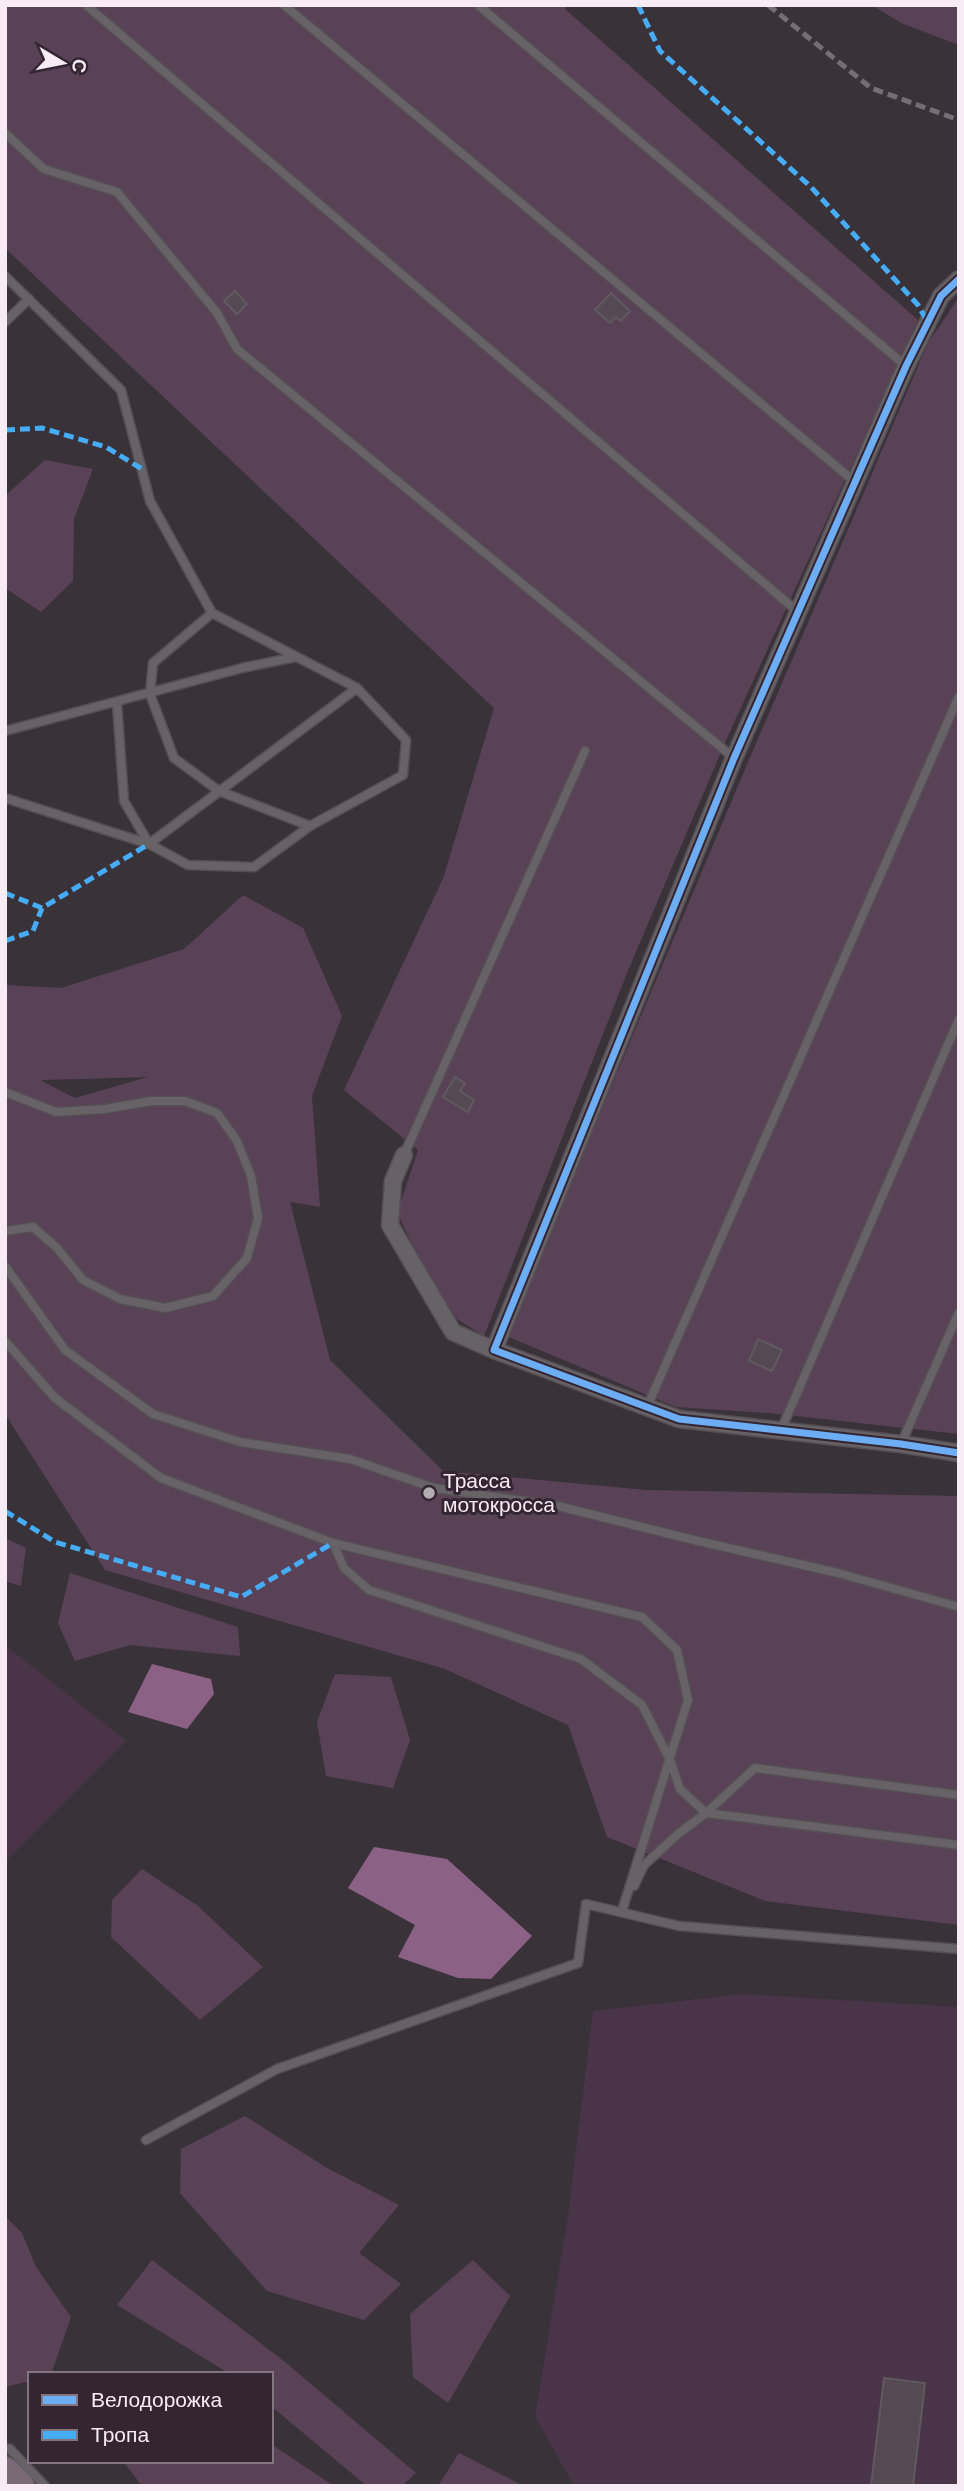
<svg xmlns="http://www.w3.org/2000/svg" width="964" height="2491" viewBox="0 0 964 2491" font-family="'Work Sans',sans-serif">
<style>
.built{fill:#493547}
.green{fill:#5a4256;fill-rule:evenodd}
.water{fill:#8c6186}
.building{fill:#554953;stroke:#605a60;stroke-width:2}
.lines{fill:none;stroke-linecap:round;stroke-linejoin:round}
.lane-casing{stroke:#554e53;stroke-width:11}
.street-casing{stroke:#554e53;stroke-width:19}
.highway-casing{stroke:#554e53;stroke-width:32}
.lane{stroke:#676266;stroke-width:8}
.street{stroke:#676266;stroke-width:16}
.highway{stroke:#7a6a78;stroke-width:28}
.rail{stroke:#756e74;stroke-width:5;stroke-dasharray:10 5;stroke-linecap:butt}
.quiet{stroke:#46acf6;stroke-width:5;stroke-dasharray:10 5;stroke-linecap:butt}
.cycleway-casing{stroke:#342532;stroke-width:11}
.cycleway{stroke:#6dadf4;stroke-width:7}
.poi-dot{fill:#b5abb3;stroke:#342532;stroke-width:2.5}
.labels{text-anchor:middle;stroke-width:6;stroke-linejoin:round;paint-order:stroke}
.poi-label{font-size:21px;fill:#f7ecf5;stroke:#342532;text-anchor:start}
</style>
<rect width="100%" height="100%" fill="#3a3239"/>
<g class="built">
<path d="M5 1645 126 1741 5 1862Z"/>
<path d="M743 1994 959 2007V2486H574L535 2416 568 2216 593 2011Z"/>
</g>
<g class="green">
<path d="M5 5H567L565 9 918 320 727 738 627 973 484 1336 446 1312 397 1213 418 1150 344 1090 444 876 494 708 5 248Z"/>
<path d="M872 5H959V45L901 23Z"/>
<path d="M959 297V1434L769 1413 676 1407 506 1336 746 767 928 343Z"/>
<path d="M45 460 93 469 74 519 73 581 41 612 5 588V496Z"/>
<path d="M243 895 303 928 342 1016 312 1096 320 1207 290 1202 330 1360 443 1471 646 1490 959 1496V1925L765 1901 607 1837 568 1725 445 1669 105 1570 5 1414V985L61 988 184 949ZM148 1077 75 1098 42 1081 43 1080Z"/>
<path d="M5 1538 26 1548 21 1586 5 1581Z"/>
<path d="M70 1573 238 1627 240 1656 130 1645 75 1661 58 1623Z"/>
<path d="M335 1674 391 1677 410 1740 393 1788 326 1776 317 1722Z"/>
<path d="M142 1869 198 1906 263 1967 200 2020 111 1937 112 1900Z"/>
<path d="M245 2116 327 2168 399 2205 359 2253 401 2284 364 2320 267 2291 180 2193 181 2149Z"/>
<path d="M5 2216 22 2233 36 2267 71 2317 51 2374H30V2381L5 2387Z"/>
<path d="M152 2260 285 2362 416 2473 402 2486H367L271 2406V2374H230L117 2305Z"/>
<path d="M473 2260 510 2296 448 2403 413 2377 410 2314Z"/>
<path d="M271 2444 334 2486H142L123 2461H271Z"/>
<path d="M459 2453 524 2486H438Z"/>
</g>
<g class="water">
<path d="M152 1664 211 1679 214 1694 187 1729 128 1712Z"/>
<path d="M374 1847 447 1859 532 1936 491 1979 458 1978 398 1957 415 1925 348 1888Z"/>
</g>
<g class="building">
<path d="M235 291 247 304 237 314 224 301Z"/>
<path d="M611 293 630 311 621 321 616 317 610 323 595 310Z"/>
<path d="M455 1077 465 1083 460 1091 474 1100 468 1112 443 1097Z"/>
<path d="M758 1339 782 1350 772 1371 749 1361Z"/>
<path d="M884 2378 925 2383 913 2486H871Z"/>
</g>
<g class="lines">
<g class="lane-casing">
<g id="lane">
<path d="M86 5 798 612"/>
<path d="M284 5 855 482"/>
<path d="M478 5 906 366"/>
<path d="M5 133 44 169 117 192 217 313 237 349 734 758"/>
<path d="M5 276 121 390 150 501 212 613 357 688"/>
<path d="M5 322 29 299"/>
<path d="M117 703 124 801 149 844 188 865 254 867 310 826"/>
<path d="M5 731 242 668 295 657"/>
<path d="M5 798 149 844 357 688 406 740 403 775 310 826 219 791 174 758 150 694 153 663 212 613"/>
<path d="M5 1092 56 1112 105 1109 151 1101H185L217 1113 237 1141 251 1176 258 1218 247 1258 213 1296 165 1308 120 1299 83 1280 57 1248 33 1227 5 1231"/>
<path d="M404 1155 585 751"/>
<path d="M5 1266 65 1350 153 1414 240 1442 350 1459 434 1488 558 1506 694 1540 838 1573 959 1607"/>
<path d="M5 1341 55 1398 161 1478 333 1543 642 1617 677 1650 688 1700 622 1911"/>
<path d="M647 1407 959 696"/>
<path d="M781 1430 959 1019"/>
<path d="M901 1444 959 1312"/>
<path d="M333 1543 344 1568 369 1590 581 1659 642 1705 670 1760 680 1789 706 1813 755 1768 959 1795"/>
<path d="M634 1886 644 1865 678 1834 706 1813 959 1845"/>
<path d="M146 2140 277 2069 578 1963 586 1904 679 1926 959 1949"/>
<path d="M5 2448 10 2449 45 2486"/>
</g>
</g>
<g class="street-casing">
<g id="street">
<path d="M959 279 941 296 906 366 734 758 494 1350 679 1419 901 1444 959 1453"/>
<path d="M404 1155 393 1181 390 1225 453 1332 494 1350"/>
</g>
</g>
<g class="highway-casing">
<path id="highway" d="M5 2471 20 2486"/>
</g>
<use href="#lane" class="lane"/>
<use href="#street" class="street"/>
<use href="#highway" class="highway"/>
<path class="rail" d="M768 5 871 88 959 120"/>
<g class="quiet">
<path d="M638 5 660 51 811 187 918 305 927 321"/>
<path d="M5 430 42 428 106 447 142 469"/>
<path d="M5 893 42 908 149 844"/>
<path d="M5 941 33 931 42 908"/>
<path d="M5 1511 55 1542 241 1597 333 1543"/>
</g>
<g class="cycleway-casing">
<path id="cycleway" d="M959 279 941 296 906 366 734 758 494 1350 679 1419 901 1444 959 1453"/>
</g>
<use href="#cycleway" class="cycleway"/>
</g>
<circle class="poi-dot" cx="429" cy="1493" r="7"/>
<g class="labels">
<g class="poi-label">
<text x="443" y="1488">Трасса<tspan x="443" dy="24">мотокросса</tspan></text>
</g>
</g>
<rect width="964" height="2491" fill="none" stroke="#f7ecf5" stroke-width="14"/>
<rect x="28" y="2372" width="245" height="91" fill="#342532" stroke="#827580" stroke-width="2"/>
<rect x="42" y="2395" width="35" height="10" fill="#6dadf4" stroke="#827580" stroke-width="2"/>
<text x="91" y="2407" font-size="21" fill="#f7ecf5">Велодорожка</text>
<rect x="42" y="2430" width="35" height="10" fill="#46acf6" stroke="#827580" stroke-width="2"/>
<text x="91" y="2442" font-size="21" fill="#f7ecf5">Тропа</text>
<g transform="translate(63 63) rotate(100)" stroke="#342532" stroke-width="5" paint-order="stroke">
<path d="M0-5L12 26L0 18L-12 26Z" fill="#f7ecf5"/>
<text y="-10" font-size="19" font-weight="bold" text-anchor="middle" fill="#f7ecf5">С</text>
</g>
</svg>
